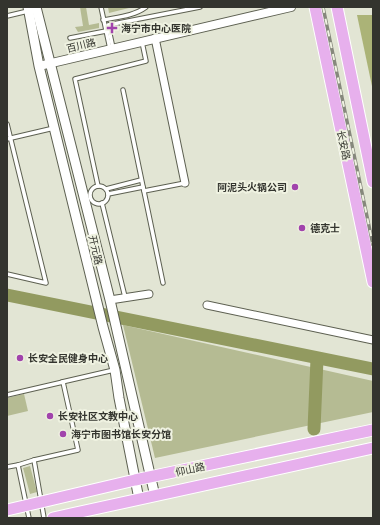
<svg xmlns="http://www.w3.org/2000/svg" width="380" height="525" viewBox="0 0 380 525" font-family="'Roboto Serif','Noto Sans SC',serif">
<style>
.green{fill:#b5bb93}
.forest{fill:#abb377}
.lines{fill:none;stroke-linecap:round;stroke-linejoin:round}
.river{stroke:#929a60;stroke-width:13}
.service-casing{stroke:#5d6051;stroke-width:5.5}
.minor-casing{stroke:#5d6051;stroke-width:9}
.tertiary-casing{stroke:#5d6051;stroke-width:10}
.secondary-casing{stroke:#5d6051;stroke-width:11}
.primary-casing{stroke:#fff;stroke-width:13}
.service{stroke:#fff;stroke-width:3.5}
.minor{stroke:#fff;stroke-width:7}
.tertiary{stroke:#fff;stroke-width:8}
.secondary{stroke:#fff;stroke-width:9}
.primary{stroke:#e7b0ed;stroke-width:11}
.rail-casing{stroke:#86887c;stroke-width:3.5}
.rail{stroke:#eff2e1;stroke-width:2;stroke-dasharray:6;stroke-linecap:butt}
.poi-dot{fill:#a143ac;stroke:#eff2e1;stroke-width:1.5}
.labels{text-anchor:middle;stroke-width:4;stroke-linejoin:round;paint-order:stroke}
.poi-label{font-size:10px;font-weight:bold;fill:#33342e;stroke:#eff2e1;text-anchor:start}
.street-label{font-size:10px;fill:#33342e;stroke:#eff2e1}
</style>
<rect width="100%" height="100%" fill="#e2e5d4"/>
<g class="green">
<path d="M80 7H86L89 25 99 23V28L78 32 75 27 83 26Z"/>
<path d="M108 7H133L109 13Z"/>
<path d="M123 325 373 381V412L155 458Z"/>
<path d="M24 394 28 411 7 416V398Z"/>
<path d="M30 466 37 492 30 494 23 468Z"/>
</g>
<path class="forest" d="M357 15H373V91Z"/>
<g class="lines">
<g class="river">
<path d="M7 295 373 369"/>
<path d="M314 429 317 359"/>
</g>
<g class="service-casing">
<g id="service">
<path d="M101 7 110 49"/>
<path d="M7 16 28 11"/>
<path d="M103 20C118 17 134 16 146 7"/>
<path d="M70 38 106 31"/>
<path d="M113 48 108 25 200 7"/>
<path d="M123 90 163 283"/>
<path d="M7 124 46 283 7 274"/>
<path d="M7 139 54 128"/>
<path d="M98 186 75 79 146 61 142 42"/>
<circle cx="99" cy="195" r="9"/>
<path d="M106 189 141 180"/>
<path d="M144 191 185 183"/>
<path d="M108 194 143 187"/>
<path d="M102 203 125 297"/>
<path d="M62 382 114 370"/>
<path d="M7 395 63 382 78 450 34 460 44 518"/>
<path d="M18 465 34 460"/>
<path d="M7 467 18 465 29 518"/>
</g>
</g>
<g class="minor-casing">
<g id="minor">
<path d="M155 38 185 183"/>
<path d="M110 300 149 294"/>
<path d="M207 305 373 340"/>
</g>
</g>
<g class="tertiary-casing">
<path id="tertiary" d="M39 66 291 7"/>
</g>
<g class="secondary-casing">
<g id="secondary">
<path d="M28 7 39 66 103 327 115 370 119 398 139 499"/>
<path d="M36 7 110 300 155 496"/>
</g>
</g>
<g class="primary-casing">
<g id="primary">
<path d="M315 7 373 282"/>
<path d="M337 7 373 182"/>
<path d="M7 510 135 480 373 430"/>
<path d="M53 518 373 448"/>
</g>
</g>
<use href="#service" class="service"/>
<use href="#minor" class="minor"/>
<use href="#tertiary" class="tertiary"/>
<use href="#secondary" class="secondary"/>
<use href="#primary" class="primary"/>
<g class="rail-casing">
<path id="rail" d="M323 7 373 245"/>
</g>
<use href="#rail" class="rail"/>
</g>
<g class="poi-dot">
<path d="M110 22h4v4h4v4h-4v4h-4v-4h-4v-4h4z"/>
<circle cx="295" cy="187" r="4"/>
<circle cx="302" cy="228" r="4"/>
<circle cx="20" cy="358" r="4"/>
<circle cx="50" cy="416" r="4"/>
<circle cx="63" cy="434" r="4"/>
</g>
<g class="labels">
<g class="poi-label">
<text x="121" y="32">海宁市中心医院</text>
<text x="287" y="191" text-anchor="end">阿泥头火锅公司</text>
<text x="310" y="232">德克士</text>
<text x="28" y="362">长安全民健身中心</text>
<text x="58" y="420">长安社区文教中心</text>
<text x="71" y="438">海宁市图书馆长安分馆</text>
</g>
<g class="street-label">
<text transform="translate(81 45) rotate(-14)" y="4">百川路</text>
<text transform="translate(344 145) rotate(78)" y="4">长安路</text>
<text transform="translate(96 250) rotate(77)" y="4">开元路</text>
<text transform="translate(190 469) rotate(-12)" y="4">仰山路</text>
</g>
</g>
<rect width="380" height="525" fill="none" stroke="#33342e" stroke-width="16"/>
</svg>
